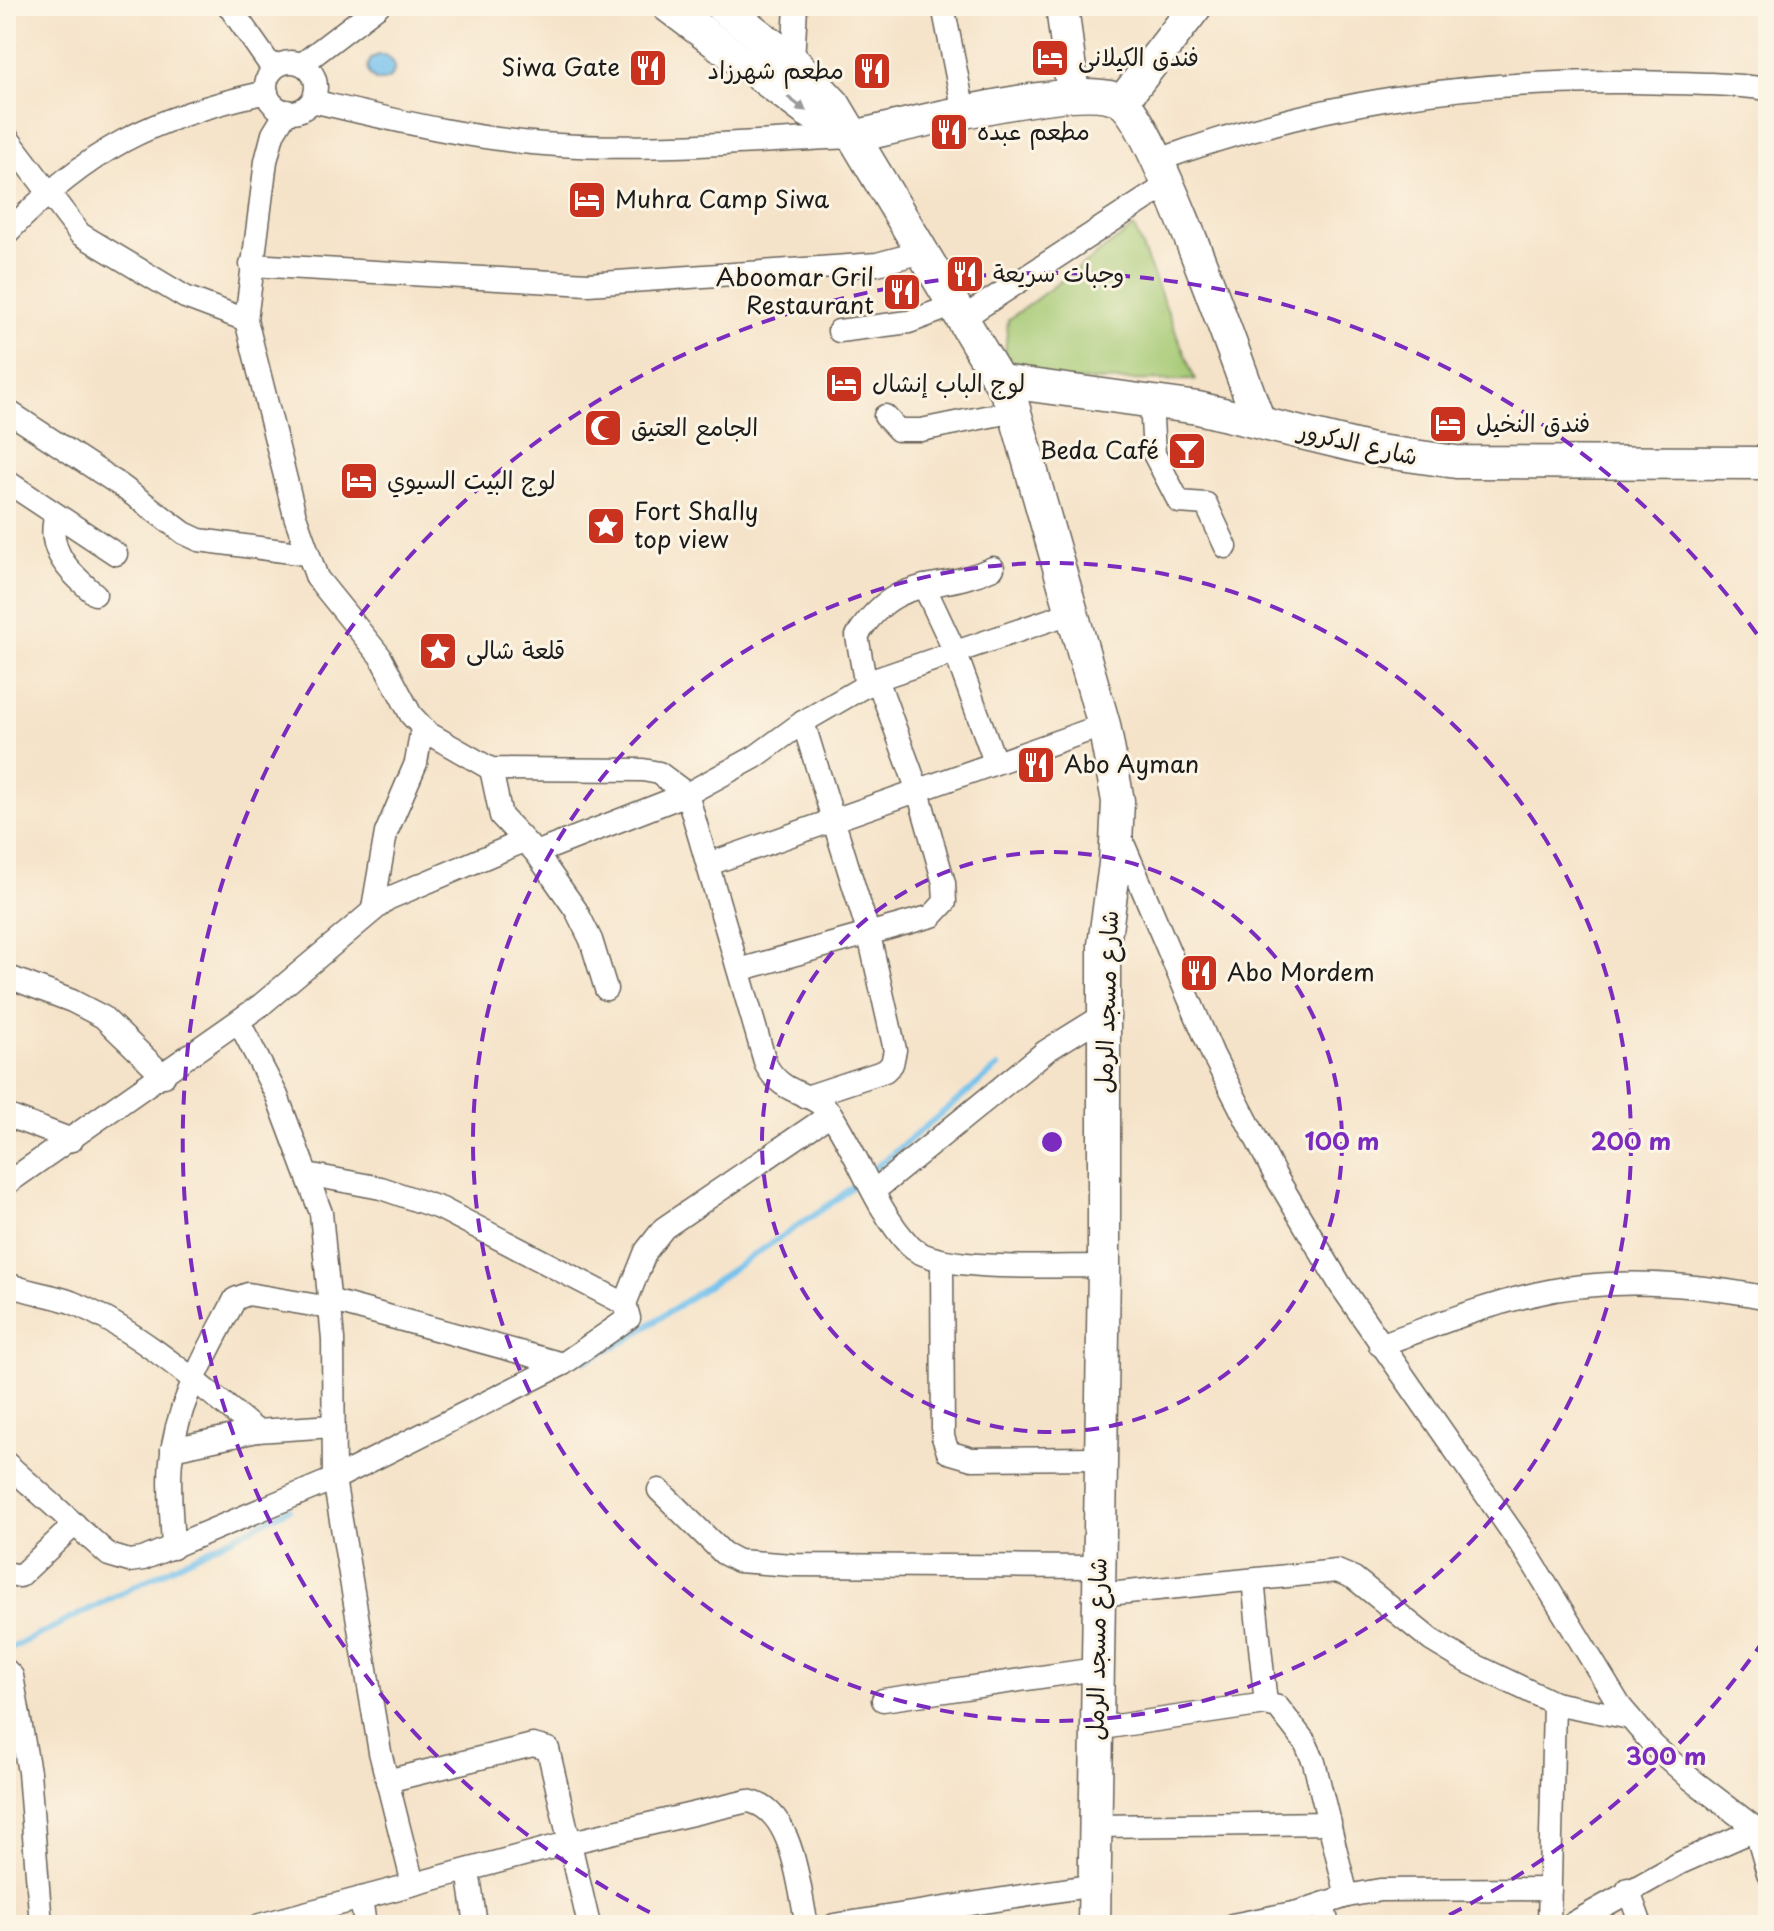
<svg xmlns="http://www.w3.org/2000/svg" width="1774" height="1931" viewBox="0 0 1774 1931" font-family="'Playpen Sans','Playpen Sans Arabic',sans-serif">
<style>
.green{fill:#a4c973;stroke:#607248;stroke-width:2}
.water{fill:#73c1ed;stroke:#486e84;stroke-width:2}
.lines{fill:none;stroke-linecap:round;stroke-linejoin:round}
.stream{stroke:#73c1ed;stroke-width:6}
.street-casing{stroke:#686259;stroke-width:25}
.secondary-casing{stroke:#686259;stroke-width:35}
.street{stroke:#fff;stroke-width:22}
.secondary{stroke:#fff;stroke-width:32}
.oneway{fill:#999}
.ring{fill:none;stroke:#7b2cbf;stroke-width:4;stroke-dasharray:14 10}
.labels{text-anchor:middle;stroke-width:6;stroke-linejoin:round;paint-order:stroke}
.poi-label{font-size:24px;fill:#1c1c1c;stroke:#fcf5e5;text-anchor:start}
.street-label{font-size:24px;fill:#1c1c1c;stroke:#fcf5e5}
.centre{fill:#7b2cbf;stroke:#fcf5e5;stroke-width:4}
.ring-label{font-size:24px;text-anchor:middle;font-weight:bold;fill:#7b2cbf;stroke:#fcf5e5;stroke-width:6;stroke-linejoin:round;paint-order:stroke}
</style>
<rect width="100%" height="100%" fill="#fcf5e5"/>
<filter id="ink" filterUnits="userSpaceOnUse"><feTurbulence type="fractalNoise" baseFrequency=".0125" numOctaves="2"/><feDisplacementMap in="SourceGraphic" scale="16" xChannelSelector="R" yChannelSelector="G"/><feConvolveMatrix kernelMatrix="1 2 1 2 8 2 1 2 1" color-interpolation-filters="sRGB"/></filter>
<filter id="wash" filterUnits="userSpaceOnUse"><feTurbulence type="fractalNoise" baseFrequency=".006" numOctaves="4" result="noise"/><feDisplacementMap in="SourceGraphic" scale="32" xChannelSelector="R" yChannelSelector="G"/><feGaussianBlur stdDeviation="1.8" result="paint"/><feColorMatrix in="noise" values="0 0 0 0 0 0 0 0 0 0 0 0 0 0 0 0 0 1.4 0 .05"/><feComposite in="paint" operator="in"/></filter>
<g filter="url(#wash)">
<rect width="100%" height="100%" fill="#f5e3c9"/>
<path class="green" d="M1134 227 1195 380 1044 381 1019 370 1005 354 1008 320Z"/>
<circle class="water" cx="381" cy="68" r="13"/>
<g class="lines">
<g class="stream">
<path d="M585 1361 627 1340 836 1200 998 1067"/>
<path d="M6 1651 289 1509"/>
</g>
</g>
</g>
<g filter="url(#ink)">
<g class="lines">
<g class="street-casing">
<g id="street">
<path d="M229 6 273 69"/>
<path d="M943 6 964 112"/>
<path d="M793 61 796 6"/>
<circle cx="291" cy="87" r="25"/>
<path d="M302 64 378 6"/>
<path d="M312 101C394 120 474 140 558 145 655 151 753 141 851 137"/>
<path d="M287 111 273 134 266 161 246 320 295 516 317 578 380 656 411 715 428 733 491 769 643 770 659 773 687 794 766 1065C783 1097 812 1090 831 1114 859 1156 875 1209 910 1246 937 1274 1062 1265 1104 1266"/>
<path d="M6 136 80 234 185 297 246 320"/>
<path d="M1156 161C1317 102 1463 80 1634 82 1679 83 1724 83 1768 89"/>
<path d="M6 234C88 149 152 117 267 92"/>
<path d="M251 265 588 284 877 264 922 252"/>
<path d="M963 318 1167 185"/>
<path d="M839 331 909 322 955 305"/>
<path d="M1151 402 1154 454 1179 502 1206 504 1226 547"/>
<path d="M6 410 120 485 184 533 199 540 306 554"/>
<path d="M885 416 898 430H921L1015 411"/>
<path d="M6 481 116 554"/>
<path d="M56 515C45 550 71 574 95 594"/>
<path d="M924 586 956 654 995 762"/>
<path d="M866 686 857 636C898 571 935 595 993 568"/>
<path d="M803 722 869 935 895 1050 892 1064 885 1071 806 1097"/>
<path d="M491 769 501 816 536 853 576 910 591 940 606 989"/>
<path d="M1120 836 1213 1055 1275 1175 1341 1286 1528 1555 1620 1706 1654 1746 1691 1779 1755 1828 1768 1873"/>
<path d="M536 853 687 794 755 757 803 722 877 679 1073 612"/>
<path d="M709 864 1104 725"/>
<path d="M373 908 386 833 416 763 422 728"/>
<path d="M739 970 932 916 945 902 944 883 918 791 877 679"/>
<path d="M6 976 72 1001 103 1017 164 1076"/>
<path d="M239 1022 277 1096 321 1213 333 1339 334 1479 380 1752 413 1884"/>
<path d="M6 1115 72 1140"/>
<path d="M6 1184 261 1005 387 899 524 841"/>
<path d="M874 1191 1046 1051 1104 1015"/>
<path d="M942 1262 943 1437 948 1452 972 1459 1100 1458"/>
<path d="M6 1283C27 1293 49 1294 71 1302 134 1327 204 1388 257 1431"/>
<path d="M329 1300 563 1364"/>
<path d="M625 1304 646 1251 664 1228 831 1114"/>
<path d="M1380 1345C1430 1327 1480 1307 1531 1295 1608 1276 1692 1283 1768 1298"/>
<path d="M172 1449 257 1431 333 1426"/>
<path d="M6 1463 109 1555 129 1561 143 1559 334 1479 563 1364 629 1318 625 1304 442 1209 381 1188 307 1174"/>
<path d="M659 1490 723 1553 738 1561 792 1565 1098 1567"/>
<path d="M173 1548C172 1519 168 1489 171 1461 176 1402 209 1350 235 1299L248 1294 330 1308"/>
<path d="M6 1573 20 1576 75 1524"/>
<path d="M1253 1580 1266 1704"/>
<path d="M1098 1595 1337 1571 1354 1578 1431 1640 1464 1660 1554 1703 1630 1718"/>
<path d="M6 1670 12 1676 29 1772 41 1925"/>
<path d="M883 1700 1096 1669"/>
<path d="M1095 1729 1266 1704 1278 1707 1305 1742 1314 1762 1347 1896"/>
<path d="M387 1781 533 1745 548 1749 589 1925"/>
<path d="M1096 1826 1330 1823"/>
<path d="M468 1870 476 1925"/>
<path d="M1628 1889 1641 1925"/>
<path d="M361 1898 365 1925"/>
<path d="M1323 1905 1328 1925"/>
<path d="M260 1925 572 1842 748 1801C794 1809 798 1886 807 1925"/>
<path d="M834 1925 1095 1885"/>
<path d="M1232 1925 1298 1912 1347 1896 1380 1890 1550 1889"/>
<path d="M1549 1925 1554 1703"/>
<path d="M1570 1925 1680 1863 1768 1824"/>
</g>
</g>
<g class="secondary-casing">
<g id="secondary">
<path d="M668 6 806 110 853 137"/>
<path d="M721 6 793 61 834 104 1012 402 1104 725 1118 801 1115 864 1104 945V1266L1094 1925"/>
<path d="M1062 6 1073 94"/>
<path d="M1122 102 1196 6"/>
<path d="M853 137C899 127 1088 77 1122 102 1155 126 1239 368 1259 421"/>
<path d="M1001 381 1198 408 1372 450 1456 462 1768 463"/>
</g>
</g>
<use href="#street" class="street"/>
<use href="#secondary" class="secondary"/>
</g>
<defs><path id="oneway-solid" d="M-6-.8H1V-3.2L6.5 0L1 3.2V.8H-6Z" transform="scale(2)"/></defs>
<use class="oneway" href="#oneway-solid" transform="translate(797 104) rotate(37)"/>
</g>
<g class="ring">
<circle cx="1052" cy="1142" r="290"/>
<circle cx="1052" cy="1142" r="579"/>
<path d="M1764 1640A869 869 0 0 1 1433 1923M671 1923A869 869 0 1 1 1764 644"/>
</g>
<defs>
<g id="hotel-square" transform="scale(2)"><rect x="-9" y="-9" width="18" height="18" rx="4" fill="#c8321e" stroke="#fcf5e5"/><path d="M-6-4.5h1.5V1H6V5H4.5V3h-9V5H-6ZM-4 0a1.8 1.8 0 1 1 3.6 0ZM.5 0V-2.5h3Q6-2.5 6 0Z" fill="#fff"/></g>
<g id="restaurant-square" transform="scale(2)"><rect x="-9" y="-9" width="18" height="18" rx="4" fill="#c8321e" stroke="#fcf5e5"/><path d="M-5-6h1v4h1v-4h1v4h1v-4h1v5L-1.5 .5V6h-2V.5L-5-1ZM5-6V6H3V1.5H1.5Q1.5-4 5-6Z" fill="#fff"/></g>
<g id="mosque-square" transform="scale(2)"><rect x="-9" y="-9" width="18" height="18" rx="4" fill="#c8321e" stroke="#fcf5e5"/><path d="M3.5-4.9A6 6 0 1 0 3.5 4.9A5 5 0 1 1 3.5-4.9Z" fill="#fff"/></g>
<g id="bar-square" transform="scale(2)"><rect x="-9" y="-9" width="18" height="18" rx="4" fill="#c8321e" stroke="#fcf5e5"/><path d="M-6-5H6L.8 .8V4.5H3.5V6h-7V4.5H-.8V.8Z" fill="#fff"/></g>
<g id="sight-square" transform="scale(2)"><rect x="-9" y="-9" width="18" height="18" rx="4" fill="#c8321e" stroke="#fcf5e5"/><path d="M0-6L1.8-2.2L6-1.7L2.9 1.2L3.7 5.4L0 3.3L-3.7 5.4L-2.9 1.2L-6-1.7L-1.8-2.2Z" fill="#fff"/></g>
</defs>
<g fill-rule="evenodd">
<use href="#hotel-square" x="1050" y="58"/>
<use href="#restaurant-square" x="648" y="68"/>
<use href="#restaurant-square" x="872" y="71"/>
<use href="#restaurant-square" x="949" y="132"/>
<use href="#hotel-square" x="587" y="200"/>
<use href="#restaurant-square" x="965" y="274"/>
<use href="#restaurant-square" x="902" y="292"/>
<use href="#hotel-square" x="844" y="384"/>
<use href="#hotel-square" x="1448" y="424"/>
<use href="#mosque-square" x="603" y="428"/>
<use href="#bar-square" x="1187" y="451"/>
<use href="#hotel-square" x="359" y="481"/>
<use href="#sight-square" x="606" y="526"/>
<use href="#sight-square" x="438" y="651"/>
<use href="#restaurant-square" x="1036" y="765"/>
<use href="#restaurant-square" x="1199" y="973"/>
</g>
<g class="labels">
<g class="poi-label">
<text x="1078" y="66">فندق الكيلانى</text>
<text x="620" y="76" text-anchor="end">Siwa Gate</text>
<text x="844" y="79" text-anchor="end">مطعم شهرزاد</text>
<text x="977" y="140">مطعم عبده</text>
<text x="615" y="208">Muhra Camp Siwa</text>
<text x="993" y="282">وجبات سريعة</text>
<text x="874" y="286" text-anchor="end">Aboomar Gril<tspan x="874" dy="28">Restaurant</tspan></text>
<text x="872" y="392">لوج الباب إنشال</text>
<text x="1476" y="432">فندق النخيل</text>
<text x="631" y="436">الجامع العتيق</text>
<text x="1159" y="459" text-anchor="end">Beda Café</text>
<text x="387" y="489">لوج البيت السيوي</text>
<text x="634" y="520">Fort Shally<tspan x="634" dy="28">top view</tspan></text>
<text x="466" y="659">قلعة شالى</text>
<text x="1064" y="773">Abo Ayman</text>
<text x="1227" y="981">Abo Mordem</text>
</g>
<g class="street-label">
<text transform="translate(1358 444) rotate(13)" y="8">شارع الدكرور</text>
<text transform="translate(1107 1002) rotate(-88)" y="8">شارع مسجد الرمل</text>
<text transform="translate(1097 1649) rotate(-89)" y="8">شارع مسجد الرمل</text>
</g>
</g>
<circle cx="1052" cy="1142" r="12" class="centre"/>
<g class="ring-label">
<text x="1342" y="1150">100 m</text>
<text x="1631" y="1150">200 m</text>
<text x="1666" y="1765">300 m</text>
</g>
<rect width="1774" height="1931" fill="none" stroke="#fcf5e5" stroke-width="32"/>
</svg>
